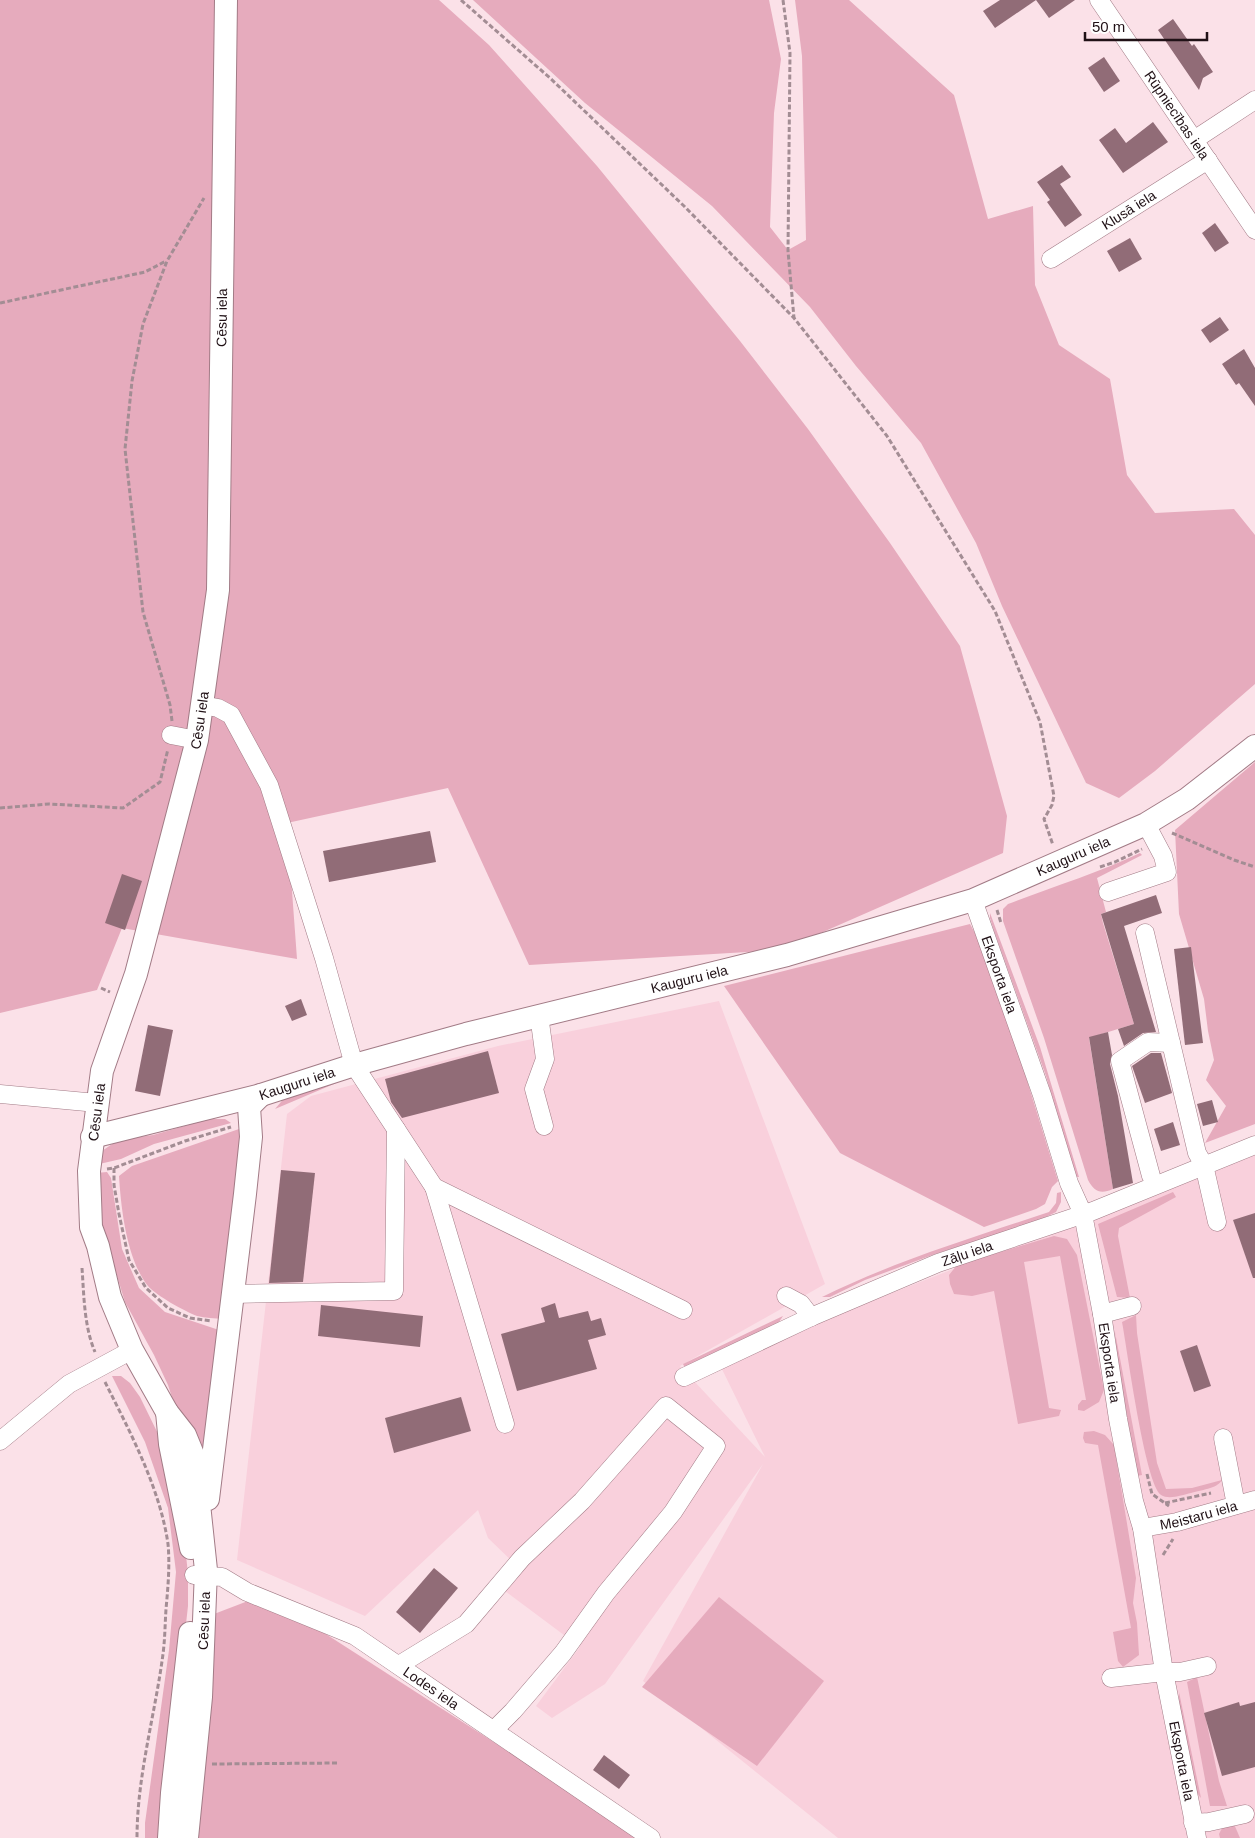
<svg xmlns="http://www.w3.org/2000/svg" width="1255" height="1838" viewBox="0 0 1255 1838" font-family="Helvetica,sans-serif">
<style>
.built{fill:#f9d0dc}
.green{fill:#e6abbd}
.building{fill:#916c77}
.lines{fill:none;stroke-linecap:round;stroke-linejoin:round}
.minor-casing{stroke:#a27b86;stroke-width:19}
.major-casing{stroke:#a27b86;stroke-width:24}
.path{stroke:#a38d94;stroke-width:3;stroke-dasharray:5 2.5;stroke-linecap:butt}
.minor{stroke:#fff;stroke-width:18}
.major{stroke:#fff;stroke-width:22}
.labels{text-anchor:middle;stroke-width:5;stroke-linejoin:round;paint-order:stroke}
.street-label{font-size:14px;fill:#201116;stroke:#fff}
</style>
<rect width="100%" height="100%" fill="#fbe1e8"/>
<path class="built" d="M719 1001 825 1284 680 1366 765 1457 718 1361 1255 1151V1838H838L643 1681 763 1464 605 1684 552 1718 536 1706 580 1647 505 1591 522 1571 488 1538 478 1510 365 1616 237 1560 287 1114 311 1096 498 1046Z"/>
<g class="green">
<path d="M0 0H439L489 45 597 166 740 341 808 429 890 543 960 646 1007 816 1003 853 782 950 529 965 448 788 287 823 297 959 122 928 97 990 0 1013Z"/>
<path d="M473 0H769L781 59 774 113 770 227 788 250 806 240 802 56 795 0H849L954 95 988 219 1033 206 1035 285 1059 345 1110 379 1127 475 1155 513 1234 509 1255 535V684L1155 771 1119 798 1086 783 1002 606 976 543 921 443 856 366 810 307 712 206 585 103Z"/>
<path d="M1255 762V1124L1205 1143 1226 1106 1206 1080 1214 1060 1208 1031 1204 999 1179 914 1175 830Z"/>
<path d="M1140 853 1142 855 1097 878 1106 912 1101 914 1103 923 1134 1024 1089 1038 1113 1189C1100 1195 1094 1191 1088 1180L1044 1038 1003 921V909L1008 904C1052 887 1098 873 1140 853Z"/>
<path d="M990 913 1040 1047 1079 1177H1075L1046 1076 994 931 990 918Z"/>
<path d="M970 924 976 935 1021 1061 1058 1181 1052 1187 1045 1204 1036 1209 984 1227 840 1153 724 986Z"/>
<path d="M348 1078 275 1109 286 1096Z"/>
<path d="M209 1119H225L231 1123 154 1144 121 1159 95 1165 102 1151 118 1140 153 1135Z"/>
<path d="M239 1129 244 1138 223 1319C215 1318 205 1318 197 1316 184 1311 157 1296 148 1286 127 1260 121 1209 119 1176L132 1166Z"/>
<path d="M107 1172 111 1178 122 1249 139 1288 165 1312 222 1331 207 1455 179 1419 168 1385 154 1355 125 1302 97 1211 96 1173Z"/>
<path d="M1061 1192V1202L1056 1212 1038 1221 935 1254 865 1280 830 1297H822C895 1261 972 1238 1049 1212L1056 1203 1057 1193Z"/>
<path d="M1173 1192 1176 1197 1119 1228 1118 1236 1130 1298 1117 1297 1098 1224Z"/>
<path d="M1054 1236 1067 1239 1077 1255 1104 1390 1099 1402 1084 1411 1078 1410V1405L1082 1400H1086L1060 1256 1024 1262 1049 1408 1061 1410 1059 1416 1018 1424 994 1291 972 1296 954 1294 950 1284 949 1275 957 1265Z"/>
<path d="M1136 1315 1137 1333 1157 1463 1166 1489 1192 1488 1222 1480C1217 1489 1200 1490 1191 1493 1182 1495 1169 1500 1161 1495 1145 1484 1127 1348 1122 1322Z"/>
<path d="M783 1316 777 1325 685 1368 683 1364Z"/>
<path d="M1115 1332 1142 1475 1137 1476 1117 1356Z"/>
<path d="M112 1376H121L130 1383 140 1397 163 1444 182 1518 188 1574V1606L162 1838H145V1823L169 1650 176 1572 168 1508 145 1442Z"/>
<path d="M1094 1431 1105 1435 1114 1445 1136 1578 1133 1603 1137 1623 1139 1655 1123 1667 1118 1661 1113 1632 1131 1628 1098 1445 1085 1443 1083 1438 1084 1432Z"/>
<path d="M719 1597 824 1681 757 1766 642 1687Z"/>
<path d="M248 1601 318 1629 643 1838H195L214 1614Z"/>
<path d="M1197 1677 1219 1781 1227 1806H1210L1187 1682Z"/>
<path d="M1179 1692 1201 1798 1196 1792 1179 1705Z"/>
<path d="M1234 1824 1240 1838H1220L1219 1834 1222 1828Z"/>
</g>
<g class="building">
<path d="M1000 0H1036L995 28 983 11Z"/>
<path d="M1036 0H1075L1049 18Z"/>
<path d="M1173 19 1192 46 1194 44 1213 72 1203 78 1199 90 1158 30Z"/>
<path d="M1104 57 1120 81 1104 92 1088 68Z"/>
<path d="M1153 122 1168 142 1123 173 1099 140 1115 128 1126 143Z"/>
<path d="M1062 165 1071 177 1060 184 1082 215 1065 227 1047 202 1050 200 1037 182Z"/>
<path d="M1215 223 1229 243 1215 252 1202 233Z"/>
<path d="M1130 238 1142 259 1119 272 1107 251Z"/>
<path d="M1220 317 1229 330 1210 343 1201 330Z"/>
<path d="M1244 349 1255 368V406L1239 383 1236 385 1222 364Z"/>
<path d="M430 831 436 862 329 882 323 851Z"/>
<path d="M122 874 142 881 125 930 105 923Z"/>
<path d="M1156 895 1162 913 1124 926 1156 1032 1143 1033 1124 1046 1118 1029 1134 1024 1101 914Z"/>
<path d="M1191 947 1203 1043 1185 1045 1174 949Z"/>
<path d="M301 999 307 1015 292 1021 285 1006Z"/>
<path d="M148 1025 173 1030 160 1096 135 1091Z"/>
<path d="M1108 1032 1112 1055 1110 1064 1118 1096 1133 1183 1113 1189 1089 1037Z"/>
<path d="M488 1051 499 1093 402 1118 391 1102 385 1079Z"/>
<path d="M1151 1053H1161L1172 1093 1145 1103 1132 1066Z"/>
<path d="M1212 1100 1218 1122 1203 1126 1197 1104Z"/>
<path d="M1173 1122 1180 1145 1161 1151 1154 1129Z"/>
<path d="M281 1170 315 1173 303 1282 269 1283Z"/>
<path d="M1255 1213V1278H1253L1233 1220Z"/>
<path d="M555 1303 559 1318 588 1311 591 1321 601 1318 606 1335 588 1340 597 1369 517 1391 501 1334 545 1322 541 1308Z"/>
<path d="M321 1305 423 1316 420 1347 318 1336Z"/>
<path d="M1197 1345 1211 1386 1194 1392 1180 1351Z"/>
<path d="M461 1397 471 1431 394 1453 385 1418Z"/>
<path d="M434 1568 458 1588 420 1633 396 1612Z"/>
<path d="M1239 1702 1240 1706 1255 1702V1767L1222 1776 1204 1713Z"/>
<path d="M604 1755 630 1775 619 1789 593 1770Z"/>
</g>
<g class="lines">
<g class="minor-casing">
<g id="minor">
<path id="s1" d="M1099 0 1255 230"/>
<path d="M1194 140 1255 100"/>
<path id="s2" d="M1051 259 1208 160"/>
<path d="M202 705 218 708 231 715 269 785 324 958 354 1065 434 1187 683 1310"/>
<path d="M171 735 197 740"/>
<path d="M1108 892 1167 872 1163 856 1146 824"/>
<path id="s3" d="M973 900 1042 1095 1069 1183 1083 1214 1102 1314 1118 1419 1134 1501 1142 1528 1164 1672 1197 1838"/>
<path d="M1145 933 1197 1153 1204 1165 1217 1222"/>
<path d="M539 1015 545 1059 534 1089 544 1126"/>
<path d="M0 1094 97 1103"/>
<path d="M1151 1176 1120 1061 1148 1042 1171 1043"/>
<path d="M434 1187 505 1424"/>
<path d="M232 1294 394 1291 396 1129"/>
<path d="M786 1296 801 1304 811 1317"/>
<path d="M1102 1314 1132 1306"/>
<path id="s4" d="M684 1377 811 1317 938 1263 1093 1211 1255 1145"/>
<path d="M1223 1438 1236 1505"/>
<path d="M0 1441 69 1384 132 1350"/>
<path id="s5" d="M1142 1528 1177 1522 1255 1500"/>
<path id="s6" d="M194 1575 222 1577 247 1592 355 1636 651 1838"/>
<path d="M399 1665 466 1624 522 1558 582 1501 666 1406 716 1446 673 1512 606 1593 563 1653 513 1711 494 1730"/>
<path d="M1111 1678 1164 1672H1180L1207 1666"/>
<path d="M1193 1823 1209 1822 1245 1814"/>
</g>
</g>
<g class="major-casing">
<g id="major">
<path id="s7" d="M92 1137 261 1095 354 1065 466 1034 787 955 973 900 1146 824 1187 799 1255 746"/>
<path d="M167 1412 170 1444 191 1548"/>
<path d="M208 1499 245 1194 251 1137 249 1107 261 1095"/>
<path d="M169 1838 172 1793 190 1633"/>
<path id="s8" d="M187 1838 201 1697 206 1570 194 1457 185 1435 167 1412 132 1350 110 1297 98 1246 91 1227 89 1171 102 1071 136 974 197 740 218 590 226 0"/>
</g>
</g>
<g class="path">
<path d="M461 0 550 78 684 206 794 318 887 436 995 611 1040 722 1054 796 1052 805 1044 819 1053 845"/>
<path d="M783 0 790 53 788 251 794 318"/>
<path d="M0 303 145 272 166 261"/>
<path d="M172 721 170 705 143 612 125 449 132 381 143 324 167 261 204 198"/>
<path d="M0 808 49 804 123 808 160 782 168 749"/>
<path d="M1172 833 1234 860 1255 867"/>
<path d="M1100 867 1115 862 1142 849"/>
<path d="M997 910 1001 923"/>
<path d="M101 988 110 992"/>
<path d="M114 1168V1185L119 1214 129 1260 146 1288 168 1308 190 1318 212 1321"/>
<path d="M107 1169 114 1168 185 1141 231 1127"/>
<path d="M82 1268C84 1296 84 1326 95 1352"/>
<path d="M105 1382C130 1432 160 1488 168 1544 170 1565 168 1587 166 1609 165 1624 165 1639 163 1654 155 1715 137 1776 137 1838"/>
<path d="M1147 1474 1152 1494 1169 1506"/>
<path d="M1165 1503 1211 1493"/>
<path d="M1163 1555 1173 1539"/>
<path d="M212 1764 338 1763"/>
</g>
<use href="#minor" class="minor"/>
<use href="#major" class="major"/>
</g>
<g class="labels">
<g class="street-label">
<text dy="5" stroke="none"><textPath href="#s1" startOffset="139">Rūpniecības iela</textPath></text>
<text dy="5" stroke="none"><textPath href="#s2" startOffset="92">Klusā iela</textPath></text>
<text dy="5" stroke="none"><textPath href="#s8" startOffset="1562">Cēsu iela</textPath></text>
<text dy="5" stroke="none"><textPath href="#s8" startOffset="1158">Cēsu iela</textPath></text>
<text dy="5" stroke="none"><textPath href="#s7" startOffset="1022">Kauguru iela</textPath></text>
<text dy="5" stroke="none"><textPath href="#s3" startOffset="79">Eksporta iela</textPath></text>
<text dy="5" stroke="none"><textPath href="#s7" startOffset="618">Kauguru iela</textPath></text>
<text dy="5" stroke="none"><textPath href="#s7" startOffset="212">Kauguru iela</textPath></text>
<text dy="5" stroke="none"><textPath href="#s8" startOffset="752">Cēsu iela</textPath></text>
<text dy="5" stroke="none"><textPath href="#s4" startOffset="309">Zāļu iela</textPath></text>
<text dy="5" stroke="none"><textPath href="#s3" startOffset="484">Eksporta iela</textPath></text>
<text dy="5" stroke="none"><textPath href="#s5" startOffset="58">Meistaru iela</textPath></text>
<text dy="5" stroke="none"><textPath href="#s8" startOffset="218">Cēsu iela</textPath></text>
<text dy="5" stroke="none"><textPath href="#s6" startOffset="266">Lodes iela</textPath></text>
<text dy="5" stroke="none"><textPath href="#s3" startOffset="889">Eksporta iela</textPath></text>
</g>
</g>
<path d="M1085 32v8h122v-8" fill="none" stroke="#201116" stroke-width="2.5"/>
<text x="1092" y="32" font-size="15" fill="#201116" stroke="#ffffff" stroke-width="4" paint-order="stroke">50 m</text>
</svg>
